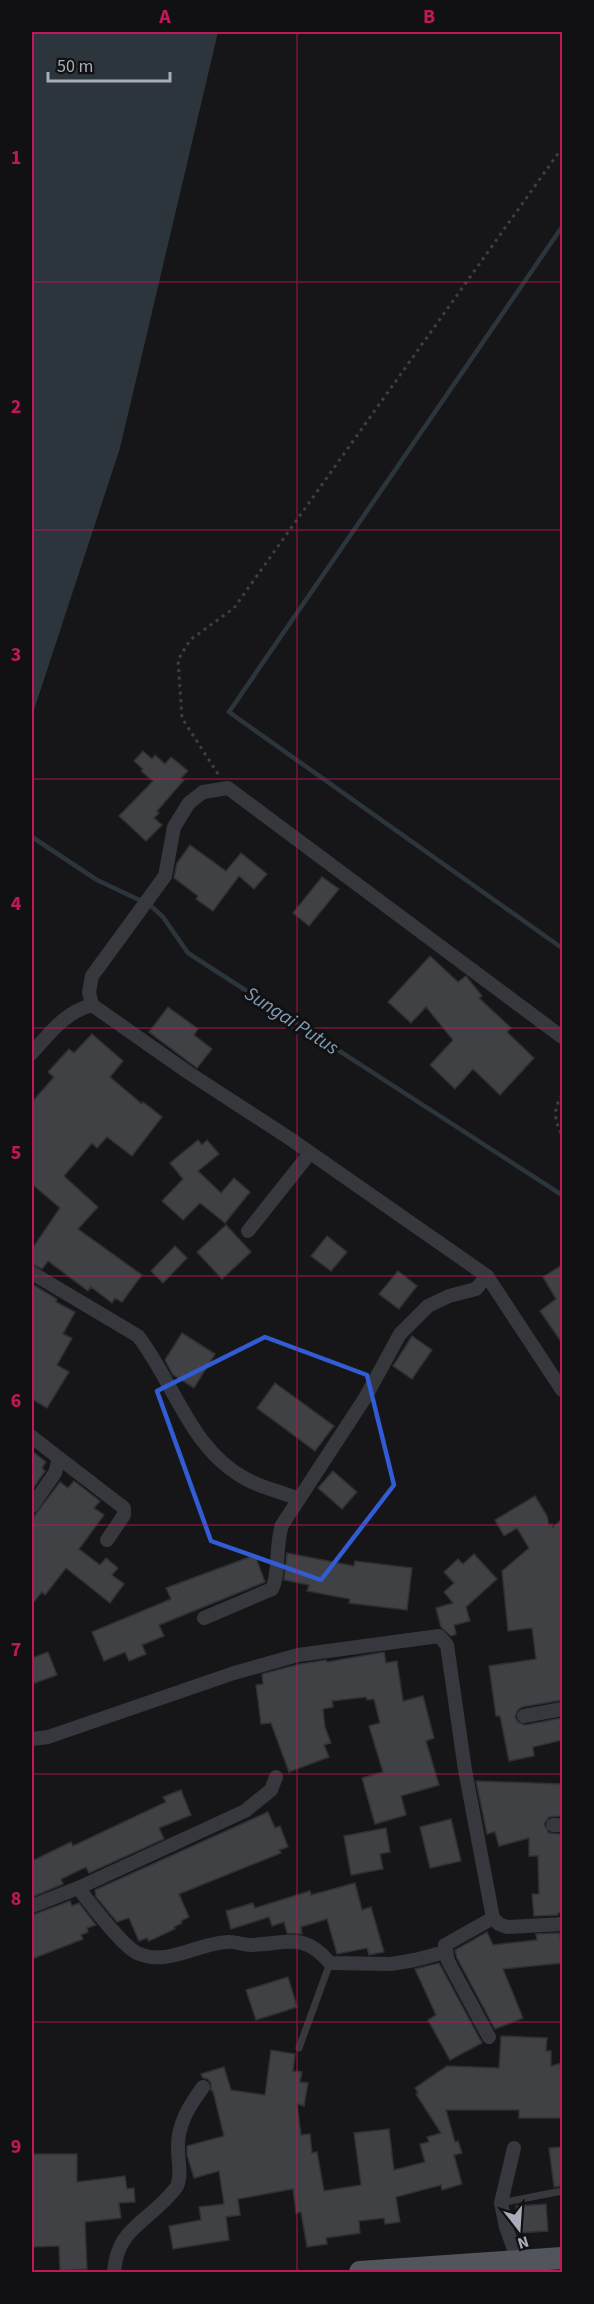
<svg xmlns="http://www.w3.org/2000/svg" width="594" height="2304" viewBox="0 0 594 2304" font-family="'Source Sans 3',sans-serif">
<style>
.water{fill:#2c353c}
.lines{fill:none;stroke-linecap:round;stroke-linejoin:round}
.stream{stroke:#2c353c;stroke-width:4.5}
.building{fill:#404145;stroke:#303034;stroke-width:1.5}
.path{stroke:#3d3f44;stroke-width:3;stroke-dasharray:3 4.5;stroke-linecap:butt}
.lane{stroke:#37383d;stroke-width:7}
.street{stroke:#37383d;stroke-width:14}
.primary{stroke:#53555c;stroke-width:22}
.marked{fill:none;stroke:#325cd3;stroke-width:4.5;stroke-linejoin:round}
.grid{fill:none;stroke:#c2185b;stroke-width:1.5;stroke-opacity:0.55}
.labels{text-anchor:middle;stroke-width:6;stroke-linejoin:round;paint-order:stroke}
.water-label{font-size:20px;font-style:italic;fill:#7f9bb3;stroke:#111113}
.neatline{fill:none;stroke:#c2185b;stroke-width:2}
.grid-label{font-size:20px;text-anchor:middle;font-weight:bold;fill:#c2185b}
</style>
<rect width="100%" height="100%" fill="#161618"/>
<path class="water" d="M32 32H218L120 448 32 716Z"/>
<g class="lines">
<g class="stream">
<path d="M562 227 229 712 562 948"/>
<path d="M32 837 97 880 150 905 163 917 188 953 562 1195"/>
</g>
</g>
<g class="building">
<path d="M143 751 152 759 155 755 165 764 171 757 188 771 181 778 184 780 157 811 159 813 154 818 162 825 146 841 119 816 153 781 141 771 143 769 134 761Z"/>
<path d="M190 845 226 871 241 853 267 874 254 889 239 876 213 911 196 899 198 896 174 878 177 863Z"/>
<path d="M322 877 339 889 309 926 293 913Z"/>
<path d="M430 956 458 982 466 976 482 996 479 998 511 1028 507 1032 534 1058 500 1095 473 1069 455 1089 430 1065 453 1040 426 1007 411 1023 388 1002Z"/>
<path d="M168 1007 198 1029 194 1035 212 1049 197 1068 149 1032Z"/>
<path d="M92 1034 123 1061 110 1077 142 1104 143 1102 162 1117 132 1156 107 1137 97 1148 92 1143 64 1176 98 1207 78 1229 142 1275 122 1302 115 1298 112 1303 91 1287 88 1291 48 1261 42 1269 32 1264V1249L60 1208 32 1184V1102L54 1077 48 1072 69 1049 74 1053Z"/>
<path d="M198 1140 202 1145 207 1140 219 1154 198 1171 221 1193 234 1178 250 1192 225 1223 200 1203 183 1220 162 1201 183 1179 170 1163Z"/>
<path d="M226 1225 251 1252 222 1279 197 1252Z"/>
<path d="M327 1236 347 1252 331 1271 311 1256Z"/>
<path d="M175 1246 187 1258 163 1283 151 1271Z"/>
<path d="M562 1265V1343L540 1311 556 1299 543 1277Z"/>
<path d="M398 1271 417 1286 399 1309 379 1294Z"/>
<path d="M32 1284 57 1299 56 1302 75 1312 63 1334 72 1338 57 1365 69 1372 47 1408 32 1399Z"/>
<path d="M182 1333 215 1354 194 1388 173 1375 165 1360Z"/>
<path d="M412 1336 432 1350 412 1379 393 1366Z"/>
<path d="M275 1383 334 1426 315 1451 257 1408Z"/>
<path d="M32 1451 46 1462 42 1468 45 1471 32 1490Z"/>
<path d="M333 1471 357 1492 342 1509 318 1488Z"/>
<path d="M74 1481 100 1501 94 1508 104 1515 79 1549 100 1565 106 1558 118 1568 112 1575 124 1584 110 1603 66 1568 45 1595 42 1592 32 1604V1519L60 1482 68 1488Z"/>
<path d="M535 1496 547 1516 549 1525 552 1524 553 1527 562 1519V1700L522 1707 518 1710 515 1717 518 1722 525 1725 562 1718V1740L533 1747 534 1756 509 1761 500 1716H496L489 1666 536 1659 532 1628 508 1631 502 1571 529 1548 517 1528 504 1536 495 1520Z"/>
<path d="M287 1553 354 1566 355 1561 412 1568 407 1610 349 1603 350 1599 307 1591 309 1585 284 1580Z"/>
<path d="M474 1554 497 1579 466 1607 470 1621 454 1625 456 1634 451 1636 441 1627 436 1608 453 1603 444 1592 454 1583 444 1572 458 1559 463 1564Z"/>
<path d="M255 1555 265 1582 159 1625 164 1636 142 1645 146 1654 129 1661 125 1652 104 1661 92 1632 171 1599 166 1588Z"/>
<path d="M48 1652 57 1675 32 1684V1658Z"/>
<path d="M384 1652 386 1663 397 1661 403 1701 423 1696 434 1738 426 1741 439 1785 401 1796 406 1815 375 1824 362 1778 383 1772 369 1726 380 1723 374 1699 367 1700 366 1697 332 1701 333 1707 323 1709 325 1727 331 1743 324 1745 329 1757 289 1772 271 1723 261 1724 256 1685 263 1684 262 1674 300 1664 326 1660 327 1662Z"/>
<path d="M476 1781 562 1784V1816L549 1817 544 1824 549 1833 562 1834V1913H558V1915L534 1916 532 1894H539L538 1856H529V1838L499 1846 495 1832 487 1834Z"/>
<path d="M181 1790 191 1815 159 1828 164 1839 89 1873 86 1867 61 1879 63 1884 32 1897V1861L71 1842 73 1846 166 1802 163 1797Z"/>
<path d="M268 1812 275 1828 280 1826 288 1847 279 1850 281 1853 179 1894 189 1917 181 1921 182 1923 174 1927 175 1929 149 1941 147 1938 139 1941 129 1918 117 1922 96 1897 95 1890Z"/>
<path d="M451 1819 461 1861 430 1868 420 1827Z"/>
<path d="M386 1828 390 1852 380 1854 383 1869 351 1875 344 1836Z"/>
<path d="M355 1883 362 1910 371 1907 384 1952 369 1955 367 1948 337 1954 327 1919 301 1927 302 1934 287 1933 284 1922 272 1926 269 1917 231 1929 226 1911 253 1903 255 1908 310 1891 311 1895Z"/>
<path d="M70 1901 72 1906 79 1903 96 1925 87 1928 88 1932 81 1935 83 1939 32 1959V1915Z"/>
<path d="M487 1932 493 1945 537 1940 536 1934 560 1933 562 1955V1963L503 1969 523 2018 495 2029 457 1958 455 1950Z"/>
<path d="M439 1963 482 2043 450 2060 428 2020 436 2015 415 1969Z"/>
<path d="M288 1977 297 2007 256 2020 246 1990Z"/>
<path d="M501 2036 547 2038 546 2051H551V2066L562 2063V2118H519V2110H446L455 2142 458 2141 462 2153 454 2155 462 2184 442 2190 441 2185 396 2197 400 2222 385 2224 384 2218 359 2221 360 2233 326 2238 327 2244 307 2247 301 2212 296 2213 293 2189 238 2199 240 2215 226 2217 229 2240 173 2249 169 2226 201 2220 199 2207 224 2204 219 2171 194 2178 187 2155V2146L224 2136 213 2091H211V2084L208 2079 203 2078 201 2074 224 2067 231 2090 265 2095 271 2050 295 2054 293 2071 302 2072 300 2082 308 2083 304 2106 297 2104 301 2135 310 2134 312 2153 317 2152 324 2191 361 2185 354 2133 389 2129 394 2170 425 2162 420 2144 429 2142 427 2137 441 2133 416 2094 418 2093 415 2088 447 2066 499 2068Z"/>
<path d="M562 2147V2186L554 2187 549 2148Z"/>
<path d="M32 2154H77V2182L125 2176 127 2189 134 2188 135 2202 119 2203 121 2218 85 2222 87 2269 60 2271 59 2246 32 2247Z"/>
<path d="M546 2204 548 2231 518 2233 516 2206Z"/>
</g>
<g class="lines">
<g class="path">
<path d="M218 774 182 718 178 660 190 640 234 608 562 148"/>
<path d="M562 1095C553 1110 554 1119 562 1135"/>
</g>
<g class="lane">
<path d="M299 2048 330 1963"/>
<path d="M501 2203 562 2191"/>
</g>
<g class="street">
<path d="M92 1005 89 992 92 976 165 876 174 827 189 803 203 792 228 788 562 1037"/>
<path d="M32 1053C50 1033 65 1012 92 1005L189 1073 289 1138 487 1276 562 1390"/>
<path d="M248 1231 310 1153"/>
<path d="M32 1273 138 1336C175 1384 190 1449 246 1479 262 1488 282 1492 299 1499"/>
<path d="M32 1437 59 1458 55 1473 32 1506"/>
<path d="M59 1458 124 1508V1515L107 1540"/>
<path d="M204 1618 272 1589C280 1573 275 1546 282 1525L365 1398 400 1334 428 1306 449 1296 476 1289 487 1276"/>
<path d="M524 1716 562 1709"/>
<path d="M32 1739 48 1737 234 1673 298 1655 439 1636 447 1645 465 1770 493 1918 499 1924 507 1927 562 1924"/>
<path d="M553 1825H562"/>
<path d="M78 1888C91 1904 121 1945 137 1953 167 1967 198 1943 227 1942 235 1941 243 1945 250 1945 287 1944 303 1931 330 1963L391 1964 415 1960 445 1952"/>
<path d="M32 1906 78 1888 245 1811 271 1790 276 1777"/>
<path d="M489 2037 448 1961 445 1945 493 1918"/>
<path d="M514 2148 501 2203 506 2227 518 2261"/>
<path d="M114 2272C117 2232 140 2226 165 2200 169 2196 174 2191 177 2186 182 2175 178 2161 178 2149 177 2125 189 2106 203 2087"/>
</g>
<path class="primary" d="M360 2272 562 2258"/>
</g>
<path class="marked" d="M265 1337 367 1375 394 1485 321 1580 211 1541 157 1391Z"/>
<path class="grid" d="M297 32V2272M32 282H562M32 530H562M32 779H562M32 1028H562M32 1276H562M32 1525H562M32 1774H562M32 2022H562"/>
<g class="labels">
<g class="water-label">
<text transform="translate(292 1020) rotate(33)" y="7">Sungai Putus</text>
</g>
</g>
<rect width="594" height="2304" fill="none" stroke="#111113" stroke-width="66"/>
<g transform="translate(519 2229) rotate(163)" stroke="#111113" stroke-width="4.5" paint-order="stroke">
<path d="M0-4.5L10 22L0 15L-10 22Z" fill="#a8adb8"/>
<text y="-9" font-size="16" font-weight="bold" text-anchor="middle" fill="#a8adb8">N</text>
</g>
<path d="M48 72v9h122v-9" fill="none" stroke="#a8adb8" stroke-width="3"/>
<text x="57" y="72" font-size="18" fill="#a8adb8" stroke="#111113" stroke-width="4.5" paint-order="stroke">50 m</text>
<rect x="33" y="33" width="528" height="2238" class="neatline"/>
<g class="grid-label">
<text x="165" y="23">A</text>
<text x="429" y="23">B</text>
<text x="16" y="164">1</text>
<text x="16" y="413">2</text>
<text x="16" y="661">3</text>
<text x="16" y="910">4</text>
<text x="16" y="1159">5</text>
<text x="16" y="1407">6</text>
<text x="16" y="1656">7</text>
<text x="16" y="1905">8</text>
<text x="16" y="2153">9</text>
</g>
</svg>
